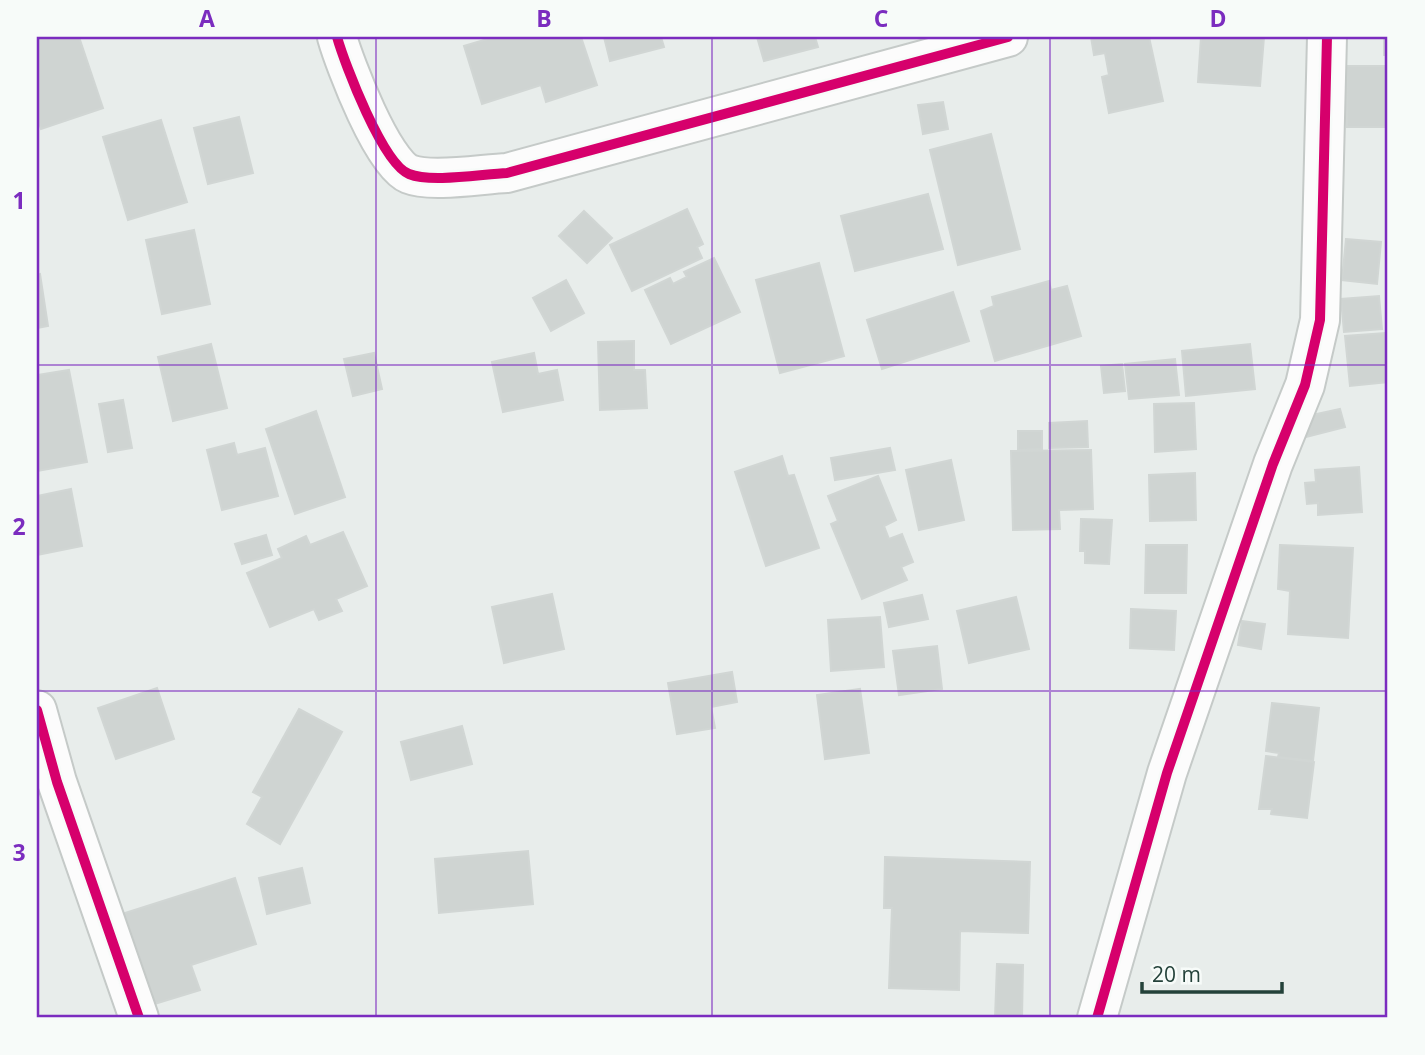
<svg xmlns="http://www.w3.org/2000/svg" width="1425" height="1055" viewBox="0 0 1425 1055" font-family="'Open Sans',sans-serif">
<style>
.building{fill:#cfd4d2;stroke:#d1d6d4;stroke-width:2}
.lines{fill:none;stroke-linecap:round;stroke-linejoin:round}
.minor-casing{stroke:#c5cac8;stroke-width:42}
.minor{stroke:#fcfcfc;stroke-width:38}
.cycleway-casing{stroke:#f7fbf9;stroke-width:15}
.cycleway{stroke:#d6006c;stroke-width:10}
.grid{fill:none;stroke:#7b2cbf;stroke-width:2;stroke-opacity:0.55}
.neatline{fill:none;stroke:#7b2cbf;stroke-width:2.5}
.grid-label{font-size:23px;text-anchor:middle;font-weight:bold;fill:#7b2cbf}
</style>
<rect width="100%" height="100%" fill="#e8edeb"/>
<g class="building">
<path d="M42 37H79L103 108 41 129 37 116V38Z"/>
<path d="M494 37H581L597 85 546 102 541 85 482 104 464 46Z"/>
<path d="M604 37H661L664 47 610 61Z"/>
<path d="M757 37H815L818 47 764 61Z"/>
<path d="M1091 37H1149L1163 101 1109 113 1102 77 1109 75 1105 53 1094 55Z"/>
<path d="M1201 37H1264L1260 86 1198 82Z"/>
<rect x="1384" y="37" width="4" height="18"/>
<path d="M1346 66H1388V127H1347Z"/>
<path d="M943 102 948 129 923 134 918 105Z"/>
<path d="M239 117 253 173 208 184 194 128Z"/>
<path d="M161 120 187 202 128 220 103 137Z"/>
<path d="M991 134 1020 249 958 265 930 150Z"/>
<path d="M928 194 943 249 855 271 841 216Z"/>
<path d="M687 209 703 244 697 247 702 258 632 291 610 245Z"/>
<path d="M584 211 612 238 587 263 559 236Z"/>
<path d="M194 230 210 304 162 314 146 240Z"/>
<path d="M1346 239 1381 242 1377 284 1342 280Z"/>
<path d="M714 258 740 312 671 344 645 290 670 278 673 284 687 277 684 272Z"/>
<path d="M819 263 844 356 780 373 756 280Z"/>
<path d="M40 274 48 326 37 328V275Z"/>
<path d="M566 280 584 313 551 331 533 298Z"/>
<path d="M1049 281 1051 290 1067 286 1081 336 995 361 981 311 994 306 992 297Z"/>
<path d="M953 292 969 341 882 369 867 320Z"/>
<path d="M1379 296 1382 329 1344 332 1341 299Z"/>
<path d="M1385 333 1388 382 1350 386 1345 336Z"/>
<path d="M634 341V370H645L647 408 600 410 598 342Z"/>
<path d="M211 344 227 408 173 421 158 357Z"/>
<path d="M1250 344 1255 389 1186 396 1182 351Z"/>
<path d="M374 353 382 389 353 396 344 359Z"/>
<path d="M534 353 538 374 557 370 563 400 503 412 492 362Z"/>
<path d="M1175 359 1179 395 1129 399 1125 364Z"/>
<path d="M1122 364 1125 391 1104 393 1101 366Z"/>
<path d="M69 370 87 462 37 471V375Z"/>
<path d="M123 400 132 448 108 452 99 404Z"/>
<path d="M1194 403 1196 449 1155 452 1154 404Z"/>
<path d="M1340 409 1345 427 1302 438 1298 418Z"/>
<path d="M316 411 345 497 295 514 266 429Z"/>
<path d="M1087 421 1088 447 1049 448V423Z"/>
<path d="M1018 431H1042V449L1018 450Z"/>
<path d="M234 443 237 455 265 448 278 496 222 510 207 450Z"/>
<path d="M890 448 895 470 835 480 831 458Z"/>
<path d="M1091 450 1093 509 1059 510 1060 529 1013 530 1011 451Z"/>
<path d="M782 456 788 476 794 475 819 548 766 566 735 472Z"/>
<path d="M951 460 964 520 919 530 906 470Z"/>
<path d="M1359 467 1362 512 1318 515V503L1307 504 1305 483 1316 482 1315 470Z"/>
<path d="M1195 473 1196 520 1150 521 1149 475Z"/>
<path d="M878 476 896 520 884 526 889 539 902 534 913 562 901 567 907 580 862 599 831 524 838 521 828 496Z"/>
<path d="M71 489 82 546 37 555V496Z"/>
<path d="M1081 519 1112 520 1109 564 1085 563V551H1080Z"/>
<path d="M343 532 367 586 336 599 342 611 319 620 314 609 270 627 247 573 282 558 278 549 306 536 310 545Z"/>
<path d="M266 535 272 555 242 564 235 544Z"/>
<path d="M1146 545H1187L1186 593H1145Z"/>
<path d="M1280 545 1353 548 1348 638 1288 634 1290 591 1278 589Z"/>
<path d="M552 594 564 649 504 663 492 607Z"/>
<path d="M922 595 928 619 889 627 884 603Z"/>
<path d="M1016 597 1029 649 969 663 957 611Z"/>
<path d="M1131 609 1176 611 1174 650 1130 648Z"/>
<path d="M880 617 884 667 831 671 828 620Z"/>
<path d="M1242 621 1265 624 1261 649 1238 645Z"/>
<path d="M937 646 942 689 899 695 893 651Z"/>
<path d="M732 672 737 702 711 707 715 728 677 734 668 683Z"/>
<path d="M157 688 174 739 116 759 98 708Z"/>
<path d="M860 689 869 753 825 759 817 695Z"/>
<path d="M1272 703 1319 708 1313 761 1278 757 1279 753 1266 751Z"/>
<path d="M299 709 342 732 280 844 247 824 262 797 253 792Z"/>
<path d="M462 726 472 764 411 780 401 742Z"/>
<path d="M1266 756 1314 762 1307 818 1271 814 1272 809H1259Z"/>
<path d="M528 851 533 904 439 913 435 859Z"/>
<path d="M885 857 1030 862 1028 933 960 931 959 990 889 988 892 908H884Z"/>
<path d="M302 868 310 903 267 914 259 878Z"/>
<path d="M235 878 256 944 191 965 200 990 148 1006 119 915Z"/>
<path d="M997 964 1023 965 1022 1018H995Z"/>
</g>
<g class="lines">
<g class="minor-casing">
<g id="minor">
<path d="M337 37C345 65 383 164 409 174 431 183 482 174 507 173L1008 37"/>
<path d="M37 710 57 782 139 1018"/>
<path d="M1097 1018 1167 773 1273 464 1305 385 1320 320 1327 37"/>
</g>
</g>
<use href="#minor" class="minor"/>
<g class="cycleway-casing">
<g id="cycleway">
<path d="M337 37C345 65 383 164 409 174 431 183 482 174 507 173L1008 37"/>
<path d="M37 710 57 782 139 1018"/>
<path d="M1097 1018 1167 773 1273 464 1305 385 1320 320 1327 37"/>
</g>
</g>
<use href="#cycleway" class="cycleway"/>
</g>
<path class="grid" d="M376 37V1018M712 37V1018M1050 37V1018M37 365H1388M37 691H1388"/>
<rect width="1425" height="1055" fill="none" stroke="#f7fbf9" stroke-width="77"/>
<path d="M1142 982v10h140v-10" fill="none" stroke="#24423a" stroke-width="3.5"/>
<text x="1152" y="982" font-size="21" fill="#24423a" stroke="#f7fbf9" stroke-width="5" paint-order="stroke">20 m</text>
<rect x="38" y="38" width="1348" height="978" class="neatline"/>
<g class="grid-label">
<text x="207" y="27">A</text>
<text x="544" y="27">B</text>
<text x="881" y="27">C</text>
<text x="1218" y="27">D</text>
<text x="19" y="209">1</text>
<text x="19" y="535">2</text>
<text x="19" y="861">3</text>
</g>
</svg>
